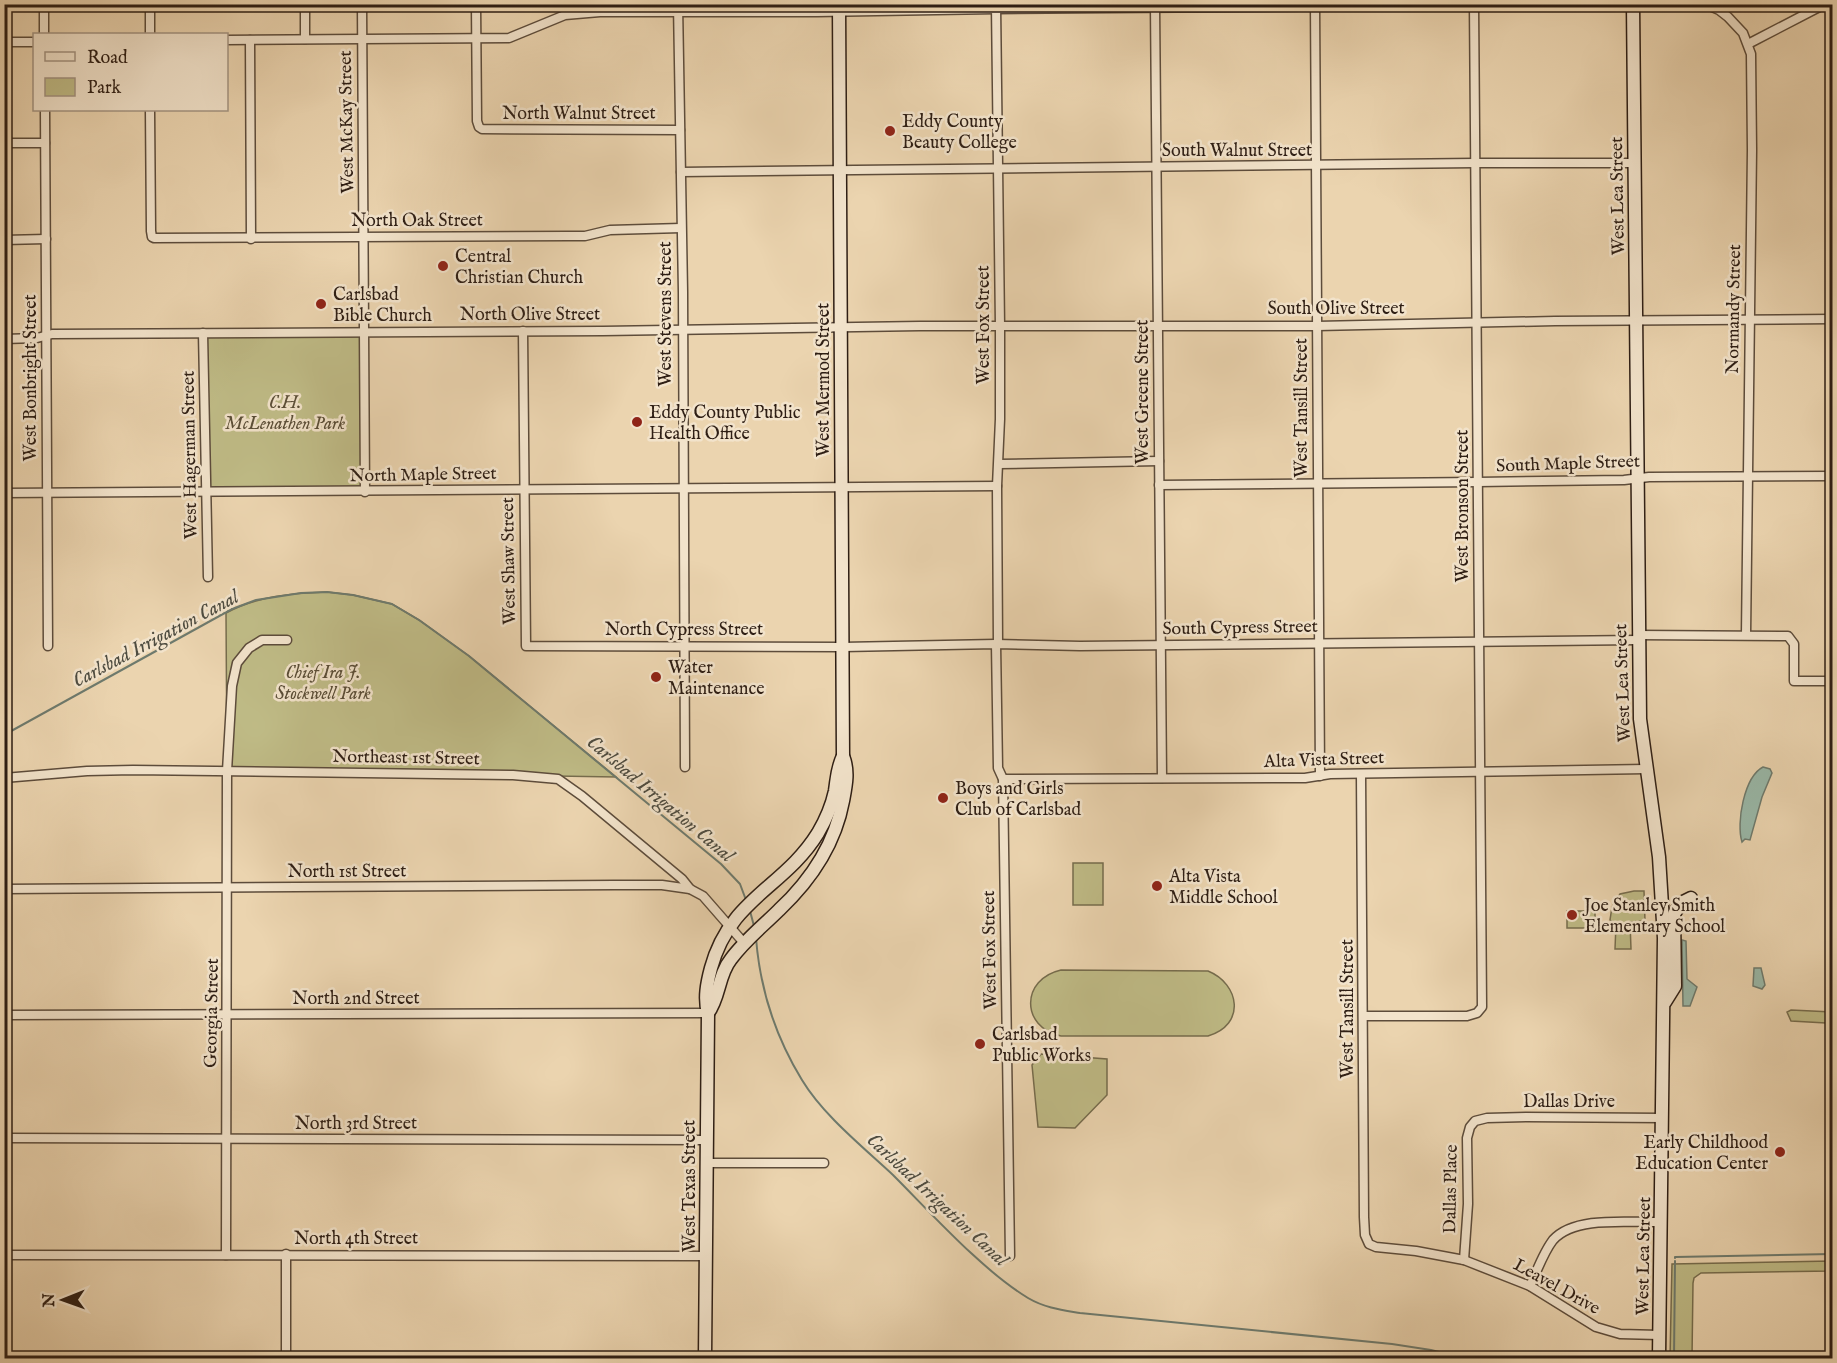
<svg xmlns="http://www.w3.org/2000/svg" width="1837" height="1363" viewBox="0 0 1837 1363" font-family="'IM FELL English',serif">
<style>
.green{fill:#bfbb86;stroke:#766c4d;stroke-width:1.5}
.water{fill:#99b8a8;stroke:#6e7a6d;stroke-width:1.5}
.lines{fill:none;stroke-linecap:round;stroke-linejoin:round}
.stream{stroke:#6e7a6d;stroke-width:2}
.street-casing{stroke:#5d4c3b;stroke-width:11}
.secondary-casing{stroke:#2e1e14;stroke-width:15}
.street{stroke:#f2e3cb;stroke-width:8}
.secondary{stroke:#f2e3cb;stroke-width:12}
.poi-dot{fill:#8f2418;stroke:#f2e3cb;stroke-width:2}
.labels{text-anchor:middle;stroke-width:5;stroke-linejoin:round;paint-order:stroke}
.street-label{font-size:18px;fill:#2e1e14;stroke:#f2e3cb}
.poi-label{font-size:18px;fill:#2e1e14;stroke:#f2e3cb;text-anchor:start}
.park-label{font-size:18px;font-style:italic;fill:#5a4d36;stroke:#f2e3cb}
.water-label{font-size:20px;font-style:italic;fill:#4e4c40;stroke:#f2e3cb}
</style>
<rect width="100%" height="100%" fill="#ebd4af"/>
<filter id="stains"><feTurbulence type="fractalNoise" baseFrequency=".00333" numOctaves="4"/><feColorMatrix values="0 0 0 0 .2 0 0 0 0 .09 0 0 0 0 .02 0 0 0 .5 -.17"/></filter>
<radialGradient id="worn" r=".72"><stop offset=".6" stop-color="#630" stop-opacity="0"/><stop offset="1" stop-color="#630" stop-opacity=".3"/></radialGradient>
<g class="green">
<path d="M363 332 365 492 207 493 203 333Z"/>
<path d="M327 592 353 595 392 604 419 620 469 656 616 777 227 771 226 613C257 596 293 593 327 592Z"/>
<rect x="1073" y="863" width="30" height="42"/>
<path d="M1634 891H1644L1645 921 1630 922 1631 949H1615L1616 924 1610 920 1612 907 1620 894Z"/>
<rect x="1567" y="911" width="28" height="17"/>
<path d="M1061 970 1208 971C1240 984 1246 1025 1208 1036H1061C1020 1027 1021 979 1061 970Z"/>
<path d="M1791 1010 1832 1012V1027L1826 1023 1791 1021 1787 1012Z"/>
<path d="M1041 1054 1107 1059V1095L1075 1128 1038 1127 1032 1065Z"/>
<path d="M1832 1261V1271L1701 1273 1694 1278 1693 1283 1692 1358H1670L1672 1264Z"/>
</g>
<g class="water">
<path d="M1763 767 1770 769 1772 773 1762 797 1750 840 1745 839 1742 842C1736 823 1744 777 1763 767Z"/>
<path d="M1682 940 1686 941 1687 979 1697 987 1690 1006H1683Z"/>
<path d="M1754 968H1761L1765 985 1762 989 1753 986Z"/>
</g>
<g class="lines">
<g class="stream">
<path d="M4 735 232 609 256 600 301 593 327 592 353 595 392 604 419 620 469 656 721 864 740 884 746 900"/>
<path d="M750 911 754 926"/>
<path d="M756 938C760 989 775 1036 802 1080 823 1115 863 1147 893 1175 932 1214 982 1270 1028 1298 1045 1308 1062 1310 1080 1313L1392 1344 1431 1350 1463 1358"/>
<path d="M1675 1258V1257L1832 1254"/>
<path d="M1674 1358 1675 1261"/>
</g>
<g class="street-casing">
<g id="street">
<path d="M44 4V34"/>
<path d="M150 4V34"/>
<path d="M305 4V39"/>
<path d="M362 4 365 492"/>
<path d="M476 4 477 121 479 127 482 129 680 130"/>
<path d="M678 4 683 292 685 767"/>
<path d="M1315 4 1320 776"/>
<path d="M1705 4 1719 10 1728 17 1743 33 1751 54 1752 150 1746 635"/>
<path d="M996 5 1000 326V419L997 486 998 644"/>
<path d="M1155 5 1162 778"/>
<path d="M226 40 509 38 565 15 600 12H817L996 9 1605 4"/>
<path d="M250 40 251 239"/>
<path d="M4 42H34"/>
<path d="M1748 44 1825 4"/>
<path d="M45 110 48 646"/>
<path d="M150 110 151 231 152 237 154 238 568 236H585L610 230 681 228"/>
<path d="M4 143H45"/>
<path d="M681 172 1475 163H1634"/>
<path d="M4 240 46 239"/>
<path d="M523 331 526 646 843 647 996 644 1080 646 1638 640"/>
<path d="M203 333 208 577"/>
<path d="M4 339 37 338 52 334 603 331 920 326H1317L1555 321 1832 319"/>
<path d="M999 464 1159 461"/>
<path d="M1159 485 1478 482 1624 480 1649 477 1832 476"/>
<path d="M4 493 997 486"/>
<path d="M1638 635 1788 636 1794 644V681H1832"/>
<path d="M996 644 998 768 1003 779 1010 1256"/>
<path d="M1361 774 1364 1217 1365 1235 1369 1244 1376 1247 1416 1251 1464 1260 1530 1286 1596 1327 1620 1334 1659 1335"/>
<path d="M4 778 87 771 133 770 513 775 558 779 582 796 682 879 690 889 703 896 744 943"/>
<path d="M1003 779 1305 778 1330 774 1646 769"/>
<path d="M4 889 614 885H662L690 889"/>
<path d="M4 1015 708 1013"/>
<path d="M1364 1016H1467L1477 1013 1482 1007C1482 673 1475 339 1474 4"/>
<path d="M4 1138 708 1140"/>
<path d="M708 1163H824"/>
<path d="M4 1255 707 1256"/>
<path d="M226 1255 227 771 232 686 237 663 249 648 262 640H287"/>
<path d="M1464 1260 1468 1204 1467 1138 1470 1127 1475 1121 1487 1118 1526 1117 1663 1118"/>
<path d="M1530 1286C1537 1271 1543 1253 1553 1240 1575 1215 1631 1223 1662 1222"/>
<path d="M286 1358V1254"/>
</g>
</g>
<g class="secondary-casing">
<g id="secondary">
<path d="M1633 4 1640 719 1659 857 1664 938 1659 1358"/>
<path d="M1665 1002 1675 986 1674 914 1681 903 1691 898"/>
<path d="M708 1013C720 997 718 975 731 959 745 940 763 926 779 910 811 880 835 844 843 801 846 785 849 771 843 756L839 4"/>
<path d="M705 1358 708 1013C704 998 707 983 711 968 730 898 784 888 818 833 825 821 832 805 835 791 837 778 837 768 843 756"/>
</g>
</g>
<use href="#street" class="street"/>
<use href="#secondary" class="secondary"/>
</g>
<g class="poi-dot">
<circle cx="890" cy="131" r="6"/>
<circle cx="443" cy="266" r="6"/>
<circle cx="321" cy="304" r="6"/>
<circle cx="637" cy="422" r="6"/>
<circle cx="656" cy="677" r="6"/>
<circle cx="943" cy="798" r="6"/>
<circle cx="1157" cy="886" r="6"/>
<circle cx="1572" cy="915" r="6"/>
<circle cx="980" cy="1044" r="6"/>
<circle cx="1780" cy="1152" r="6"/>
</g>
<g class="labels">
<g class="street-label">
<text x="579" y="119">North Walnut Street</text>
<text transform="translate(346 122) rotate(-91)" y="6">West McKay Street</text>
<text x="1237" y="156">South Walnut Street</text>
<text transform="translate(1617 196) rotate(-91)" y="6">West Lea Street</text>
<text x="417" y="226">North Oak Street</text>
<text x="1336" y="314">South Olive Street</text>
<text transform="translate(1733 309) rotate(-89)" y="6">Normandy Street</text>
<text x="530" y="320">North Olive Street</text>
<text transform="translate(665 314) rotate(-90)" y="6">West Stevens Street</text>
<text transform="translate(983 325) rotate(-90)" y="6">West Fox Street</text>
<text transform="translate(30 378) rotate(-90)" y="6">West Bonbright Street</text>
<text transform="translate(823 380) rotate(-90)" y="6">West Mermod Street</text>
<text transform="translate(1142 392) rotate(-90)" y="6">West Greene Street</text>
<text transform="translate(1301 408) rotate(-90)" y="6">West Tansill Street</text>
<text transform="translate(189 455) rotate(-91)" y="6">West Hagerman Street</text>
<text transform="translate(1568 463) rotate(-2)" y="6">South Maple Street</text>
<text transform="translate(423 474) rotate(-1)" y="6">North Maple Street</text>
<text transform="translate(1462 506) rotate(-90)" y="6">West Bronson Street</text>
<text transform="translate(508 561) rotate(-91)" y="6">West Shaw Street</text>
<text transform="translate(1240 627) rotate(-1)" y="6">South Cypress Street</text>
<text x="684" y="635">North Cypress Street</text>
<text transform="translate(1622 683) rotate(-92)" y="6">West Lea Street</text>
<text transform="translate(406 757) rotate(1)" y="6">Northeast 1st Street</text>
<text transform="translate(1324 759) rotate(-2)" y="6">Alta Vista Street</text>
<text x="347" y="877">North 1st Street</text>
<text transform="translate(989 950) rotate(-91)" y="6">West Fox Street</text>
<text x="356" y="1004">North 2nd Street</text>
<text transform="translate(1347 1009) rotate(-90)" y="6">West Tansill Street</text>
<text transform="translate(211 1013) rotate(-89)" y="6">Georgia Street</text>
<text x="1569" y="1107">Dallas Drive</text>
<text x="356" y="1129">North 3rd Street</text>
<text transform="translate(689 1186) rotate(-90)" y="6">West Texas Street</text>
<text transform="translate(1450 1189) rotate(-89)" y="6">Dallas Place</text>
<text x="356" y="1244">North 4th Street</text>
<text transform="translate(1643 1256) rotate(-89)" y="6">West Lea Street</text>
<text transform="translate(1557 1286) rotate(29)" y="6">Leavel Drive</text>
</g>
<g class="poi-label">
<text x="902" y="127">Eddy County<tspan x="902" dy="21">Beauty College</tspan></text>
<text x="455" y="262">Central<tspan x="455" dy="21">Christian Church</tspan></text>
<text x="333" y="300">Carlsbad<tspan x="333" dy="21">Bible Church</tspan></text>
<text x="649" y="418">Eddy County Public<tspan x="649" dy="21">Health Office</tspan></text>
<text x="668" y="673">Water<tspan x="668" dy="21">Maintenance</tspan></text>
<text x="955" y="794">Boys and Girls<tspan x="955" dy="21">Club of Carlsbad</tspan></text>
<text x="1169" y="882">Alta Vista<tspan x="1169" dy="21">Middle School</tspan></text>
<text x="1584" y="911">Joe Stanley Smith<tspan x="1584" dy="21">Elementary School</tspan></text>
<text x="992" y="1040">Carlsbad<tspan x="992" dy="21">Public Works</tspan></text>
<text x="1768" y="1148" text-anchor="end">Early Childhood<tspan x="1768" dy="21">Education Center</tspan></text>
</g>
<g class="park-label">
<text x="285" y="408">C.H.<tspan x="285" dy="21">McLenathen Park</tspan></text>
<text x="323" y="678">Chief Ira J.<tspan x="323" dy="21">Stockwell Park</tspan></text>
</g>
<g class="water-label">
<text transform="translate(155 638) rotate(-28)" y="7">Carlsbad Irrigation Canal</text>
<text transform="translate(661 798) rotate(40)" y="7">Carlsbad Irrigation Canal</text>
<text transform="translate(938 1199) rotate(43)" y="7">Carlsbad Irrigation Canal</text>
</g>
</g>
<rect width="1837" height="1363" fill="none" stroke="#ebd4af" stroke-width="24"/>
<rect x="6" y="6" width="1825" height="1351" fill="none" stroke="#2e1e14" stroke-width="3"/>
<rect x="12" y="12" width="1813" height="1339" fill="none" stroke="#2e1e14" stroke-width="1.5"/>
<rect x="33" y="33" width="195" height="78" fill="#f2e3cb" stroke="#a49482" stroke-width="1.5"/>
<rect x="45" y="52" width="30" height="9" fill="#f2e3cb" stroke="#a49482" stroke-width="1.5"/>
<text x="87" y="63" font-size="18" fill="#2e1e14">Road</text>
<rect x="45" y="78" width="30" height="18" fill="#bfbb86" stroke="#a49482" stroke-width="1.5"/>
<text x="87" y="93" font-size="18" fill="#2e1e14">Park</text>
<g transform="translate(63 1300) rotate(269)" stroke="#f2e3cb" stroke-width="4.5" paint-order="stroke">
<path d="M0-4.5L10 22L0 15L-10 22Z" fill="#2e1e14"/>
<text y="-9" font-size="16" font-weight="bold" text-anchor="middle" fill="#2e1e14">N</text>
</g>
<rect width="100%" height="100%" filter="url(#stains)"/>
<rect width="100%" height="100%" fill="url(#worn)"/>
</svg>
